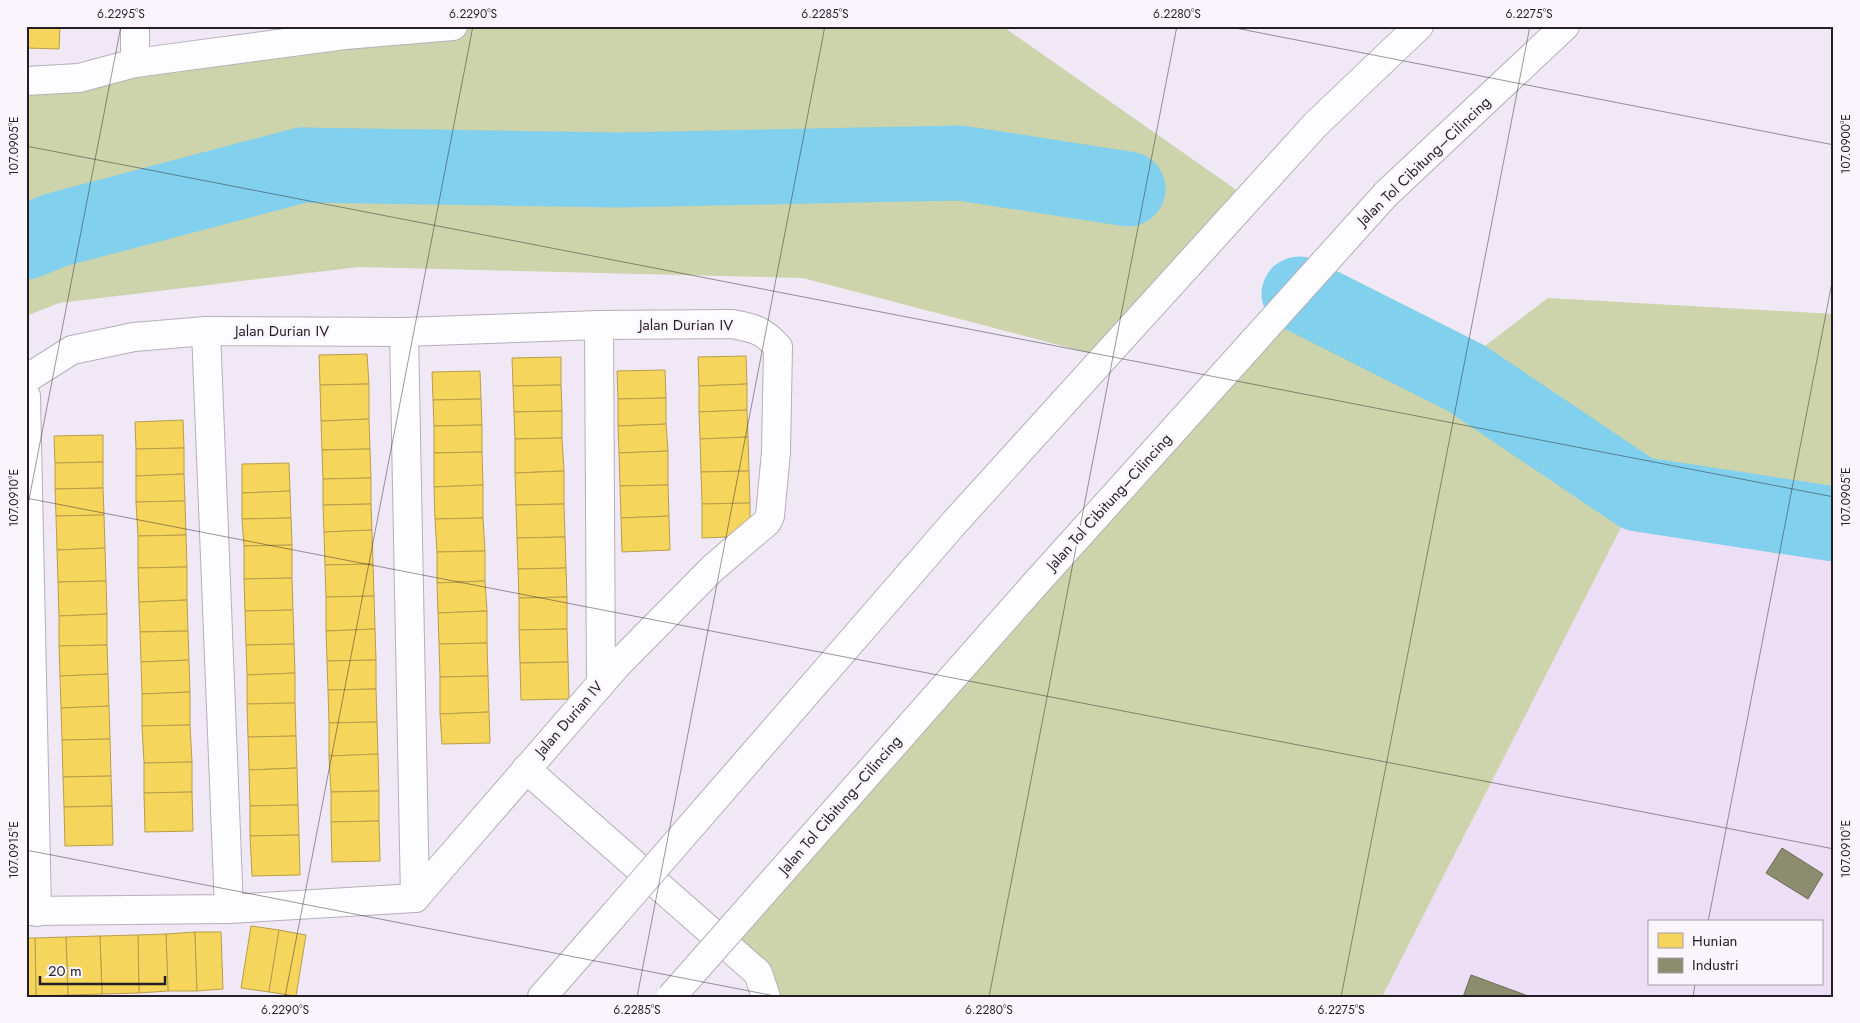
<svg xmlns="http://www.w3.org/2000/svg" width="1860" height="1023" viewBox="0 0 1860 1023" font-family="Jost,sans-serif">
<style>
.built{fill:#ecdef4;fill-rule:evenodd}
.green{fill:#cdd3aa}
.homes{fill:#f6d55c;stroke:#b79e4c}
.industry{fill:#8c8c6e;stroke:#6c6b58}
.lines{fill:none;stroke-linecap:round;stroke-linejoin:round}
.river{stroke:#80d0ee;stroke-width:75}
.minor-casing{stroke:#b5afb9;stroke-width:30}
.motorway-casing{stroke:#b5afb9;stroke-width:30}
.minor{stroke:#fdfcfe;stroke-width:28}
.motorway{stroke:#fdfcfe;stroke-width:28}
.motorway-bridge-casing{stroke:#b5afb9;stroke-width:30;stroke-linecap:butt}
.motorway-bridge{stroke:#fdfcfe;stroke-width:28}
.ticks{fill:none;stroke:#231e26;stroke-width:1;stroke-opacity:0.45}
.labels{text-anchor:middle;stroke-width:5;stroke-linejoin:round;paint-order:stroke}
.street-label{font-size:15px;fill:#231e26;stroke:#faf4fd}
.neatline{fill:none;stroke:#231e26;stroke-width:2}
.ticks-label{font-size:12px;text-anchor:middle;fill:#231e26}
</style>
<rect width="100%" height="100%" fill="#f0e8f5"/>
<path class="built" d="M1638 494 1834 524V997H1382ZM1649 922H1821V984H1649Z"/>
<g class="green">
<path d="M452 26H1002L1248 198 1105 357 803 278 359 267 59 303 26 316V73Z"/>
<path d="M1299 294 1452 371 1548 298 1834 314V524L1638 494 1382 997H766L724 937Z"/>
</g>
<g class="homes">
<path d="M26 26H60L59 49 26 48Z"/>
<path d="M367 354 369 384 320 385 319 355Z"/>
<path d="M746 356 747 384 699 386 698 357Z"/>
<path d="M561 357V385L513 386 512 358Z"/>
<path d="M665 370 666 398 618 399 617 371Z"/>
<path d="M480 371 481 399 433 400 432 372Z"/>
<path d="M369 384V419L321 421 320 385Z"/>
<path d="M747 384V410L699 412V386Z"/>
<path d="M561 385 562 411 514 412 513 386Z"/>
<path d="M666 398V424L618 426V399Z"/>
<path d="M481 399 482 425 434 426 433 400Z"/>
<path d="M747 410 748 437 700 439 699 412Z"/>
<path d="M562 411V438L515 439 514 412Z"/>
<path d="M369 419 370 449 322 450 321 421Z"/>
<path d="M183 420 184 448 136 449 135 422Z"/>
<path d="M666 424 668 451 619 453 618 426Z"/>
<path d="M482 425V452L434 453V426Z"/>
<path d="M103 435V462L55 463 54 436Z"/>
<path d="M748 437 749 471 701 472 700 439Z"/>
<path d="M562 438 564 471 515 473V439Z"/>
<path d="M184 448V474L136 476V449Z"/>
<path d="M370 449 371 478 323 479 322 450Z"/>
<path d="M668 451V485L620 486 619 453Z"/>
<path d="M482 452 483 485 434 487V453Z"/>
<path d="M103 462V488L55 489V463Z"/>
<path d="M289 463 290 491 242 493V464Z"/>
<path d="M564 471V504L516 505 515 473Z"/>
<path d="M749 471 750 503 702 504 701 472Z"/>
<path d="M184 474 185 501 136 502V476Z"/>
<path d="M371 478V504L323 505V479Z"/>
<path d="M483 485V518L435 519 434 487Z"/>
<path d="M668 485 669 516 621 518 620 486Z"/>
<path d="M103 488 104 515 56 516 55 489Z"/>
<path d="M290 491 291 518 242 519V493Z"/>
<path d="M185 501 186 535 138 536 136 502Z"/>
<path d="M750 503V536L702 538V504Z"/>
<path d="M371 504 372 530 324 532 323 505Z"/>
<path d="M564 504 565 537 517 538 516 505Z"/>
<path d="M104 515 105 548 57 550 56 516Z"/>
<path d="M669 516 670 550 622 552 621 518Z"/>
<path d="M291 518 292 545 244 546 242 519Z"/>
<path d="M483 518 485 551 437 552 435 519Z"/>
<path d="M372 530 373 564 325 565 324 532Z"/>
<path d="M186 535 187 567 138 568V536Z"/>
<path d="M565 537 566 568 518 569 517 538Z"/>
<path d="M292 545V578L244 579V546Z"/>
<path d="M105 548 106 581 58 582 57 550Z"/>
<path d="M485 551V581L437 583V552Z"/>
<path d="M373 564 374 596 326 597 325 565Z"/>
<path d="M187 567V600L139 602 138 568Z"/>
<path d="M566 568 567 597 519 598 518 569Z"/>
<path d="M292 578 293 610 245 611 244 579Z"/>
<path d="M106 581 107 614 59 616 58 582Z"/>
<path d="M485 581 487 611 438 613 437 583Z"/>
<path d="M374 596 375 629 326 631V597Z"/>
<path d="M567 597V629L519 630V598Z"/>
<path d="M187 600 188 631 140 632 139 602Z"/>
<path d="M293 610 294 644 246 645 245 611Z"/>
<path d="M487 611V643L439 644 438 613Z"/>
<path d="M107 614V645L59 646V616Z"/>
<path d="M375 629 376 660 327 661 326 631Z"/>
<path d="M567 629 568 662 520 663 519 630Z"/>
<path d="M188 631 189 660 141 662 140 632Z"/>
<path d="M487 643 488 676 440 677 439 644Z"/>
<path d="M294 644 295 673 247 675 246 645Z"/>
<path d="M107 645 108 674 60 676 59 646Z"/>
<path d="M189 660 190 692 142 694 141 662Z"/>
<path d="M376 660V689L328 690 327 661Z"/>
<path d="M568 662 569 699 521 700 520 663Z"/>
<path d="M295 673V703L247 704V675Z"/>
<path d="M108 674 109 706 61 708 60 676Z"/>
<path d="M488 676 489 712 440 714V677Z"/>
<path d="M376 689 377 722 329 723 328 690Z"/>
<path d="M190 692V725L142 726V694Z"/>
<path d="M295 703 296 736 248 737 247 704Z"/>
<path d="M109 706 110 739 62 740 61 708Z"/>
<path d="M489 712 490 743 442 744 440 714Z"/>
<path d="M377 722 378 754 329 756V723Z"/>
<path d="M190 725 192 762 144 763 142 726Z"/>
<path d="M296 736 297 768 249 770 248 737Z"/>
<path d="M110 739 111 776 63 777 62 740Z"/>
<path d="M378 754 379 791 331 792 329 756Z"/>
<path d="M192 762V792L144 793V763Z"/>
<path d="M297 768 298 805 250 806 249 770Z"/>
<path d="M111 776 112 806 64 807 63 777Z"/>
<path d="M379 791V821L331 822V792Z"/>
<path d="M192 792 193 831 145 832 144 793Z"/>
<path d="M298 805 299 835 250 836V806Z"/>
<path d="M112 806 113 845 65 846 64 807Z"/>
<path d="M379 821 380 861 332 862 331 822Z"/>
<path d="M299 835 300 875 252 876 250 836Z"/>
<path d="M251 926 279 930 269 992 241 988Z"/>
<path d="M279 930 306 935 296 996 269 992Z"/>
<path d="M195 932 197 991H168L166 934Z"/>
<path d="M195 932H221L223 989 197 991Z"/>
<path d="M166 934 168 991 139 993 138 935Z"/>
<path d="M138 935 139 993 102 994 100 936Z"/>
<path d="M100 936 102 994 68 995 66 937Z"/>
<path d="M66 937 68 995 36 996 35 938Z"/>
<path d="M26 938H35L36 996H26Z"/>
</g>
<g class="industry">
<path d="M1782 848 1823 874 1808 899 1766 873Z"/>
<path d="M1471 975 1531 997H1463Z"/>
</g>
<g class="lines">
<g class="river">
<path d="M26 242 56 230 302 165 618 170 960 163 1128 189"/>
<path d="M1299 294 1466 378 1638 494 1834 524"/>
</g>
<g class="minor-casing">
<g id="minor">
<path d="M135 26V63"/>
<path d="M26 81 79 78 135 63 345 35 453 26"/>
<path d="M599 325 601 683"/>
<path d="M206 331 229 909"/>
<path d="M404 332 415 898"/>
<path d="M26 379 72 350 134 337 206 331 404 332 599 325 732 324C754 328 763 330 778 347L776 452 770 516 767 522 713 568 617 665 415 898"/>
<path d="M26 396 37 912"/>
<path d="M526 769 758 973 766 997"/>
<path d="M26 911 229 909 415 898"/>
</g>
</g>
<g class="motorway-casing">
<g id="motorway">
<path d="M1316 124 1419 26"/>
<path d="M1386 194 1565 26"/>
<path d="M542 997 613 916"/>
</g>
</g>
<use href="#minor" class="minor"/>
<use href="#motorway" class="motorway"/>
<g class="motorway-bridge-casing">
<g id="motorway-bridge">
<path d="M613 916 955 522 1316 124"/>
<path d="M671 997 1036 583 1386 194"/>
</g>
</g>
<use href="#motorway-bridge" class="motorway-bridge"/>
</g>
<path class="ticks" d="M1225 26 1834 145M26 146 1834 497M26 498 1834 849M26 515 121 26M26 850 780 997M1708 922 1834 272M285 997 473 26M637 997 825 26M989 997 1177 26M1341 997 1530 26M1693 997 1695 984"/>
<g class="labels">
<g class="street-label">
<text transform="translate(1424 161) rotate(-44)" y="5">Jalan Tol Cibitung–Cilincing</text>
<text x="686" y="330">Jalan Durian IV</text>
<text x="282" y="336">Jalan Durian IV</text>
<text transform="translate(1109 502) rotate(-48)" y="5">Jalan Tol Cibitung–Cilincing</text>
<text transform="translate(569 719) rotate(-49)" y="5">Jalan Durian IV</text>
<text transform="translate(840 805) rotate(-49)" y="5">Jalan Tol Cibitung–Cilincing</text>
</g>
</g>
<rect width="1860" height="1023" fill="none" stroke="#faf4fd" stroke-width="55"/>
<rect x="1648" y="920" width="175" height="65" fill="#faf4fd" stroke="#a49ea7"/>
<rect x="1658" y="933" width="25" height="15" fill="#f6d55c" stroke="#a49ea7"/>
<text x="1692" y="946" font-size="15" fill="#231e26">Hunian</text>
<rect x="1658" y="958" width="25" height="15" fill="#8c8c6e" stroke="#a49ea7"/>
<text x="1692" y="970" font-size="15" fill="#231e26">Industri</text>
<path d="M40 976v8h125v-8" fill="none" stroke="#231e26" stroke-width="2.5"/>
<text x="48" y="976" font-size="15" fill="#231e26" stroke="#faf4fd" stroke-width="4" paint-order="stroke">20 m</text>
<rect x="28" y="28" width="1804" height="968" class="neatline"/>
<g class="ticks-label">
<text x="121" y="18">6.2295°S</text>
<text x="473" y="18">6.2290°S</text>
<text x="825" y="18">6.2285°S</text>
<text x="1177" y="18">6.2280°S</text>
<text x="1529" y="18">6.2275°S</text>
<text transform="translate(1846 144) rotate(-90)" y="4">107.0900°E</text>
<text transform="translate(14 146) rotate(-90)" y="4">107.0905°E</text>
<text transform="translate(1846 497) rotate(-90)" y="4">107.0905°E</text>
<text transform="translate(14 498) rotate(-90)" y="4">107.0910°E</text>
<text transform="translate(1846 849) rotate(-90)" y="4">107.0910°E</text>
<text transform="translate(14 850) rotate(-90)" y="4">107.0915°E</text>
<text x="285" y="1014">6.2290°S</text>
<text x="637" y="1014">6.2285°S</text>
<text x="989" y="1014">6.2280°S</text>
<text x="1341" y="1014">6.2275°S</text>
</g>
</svg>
